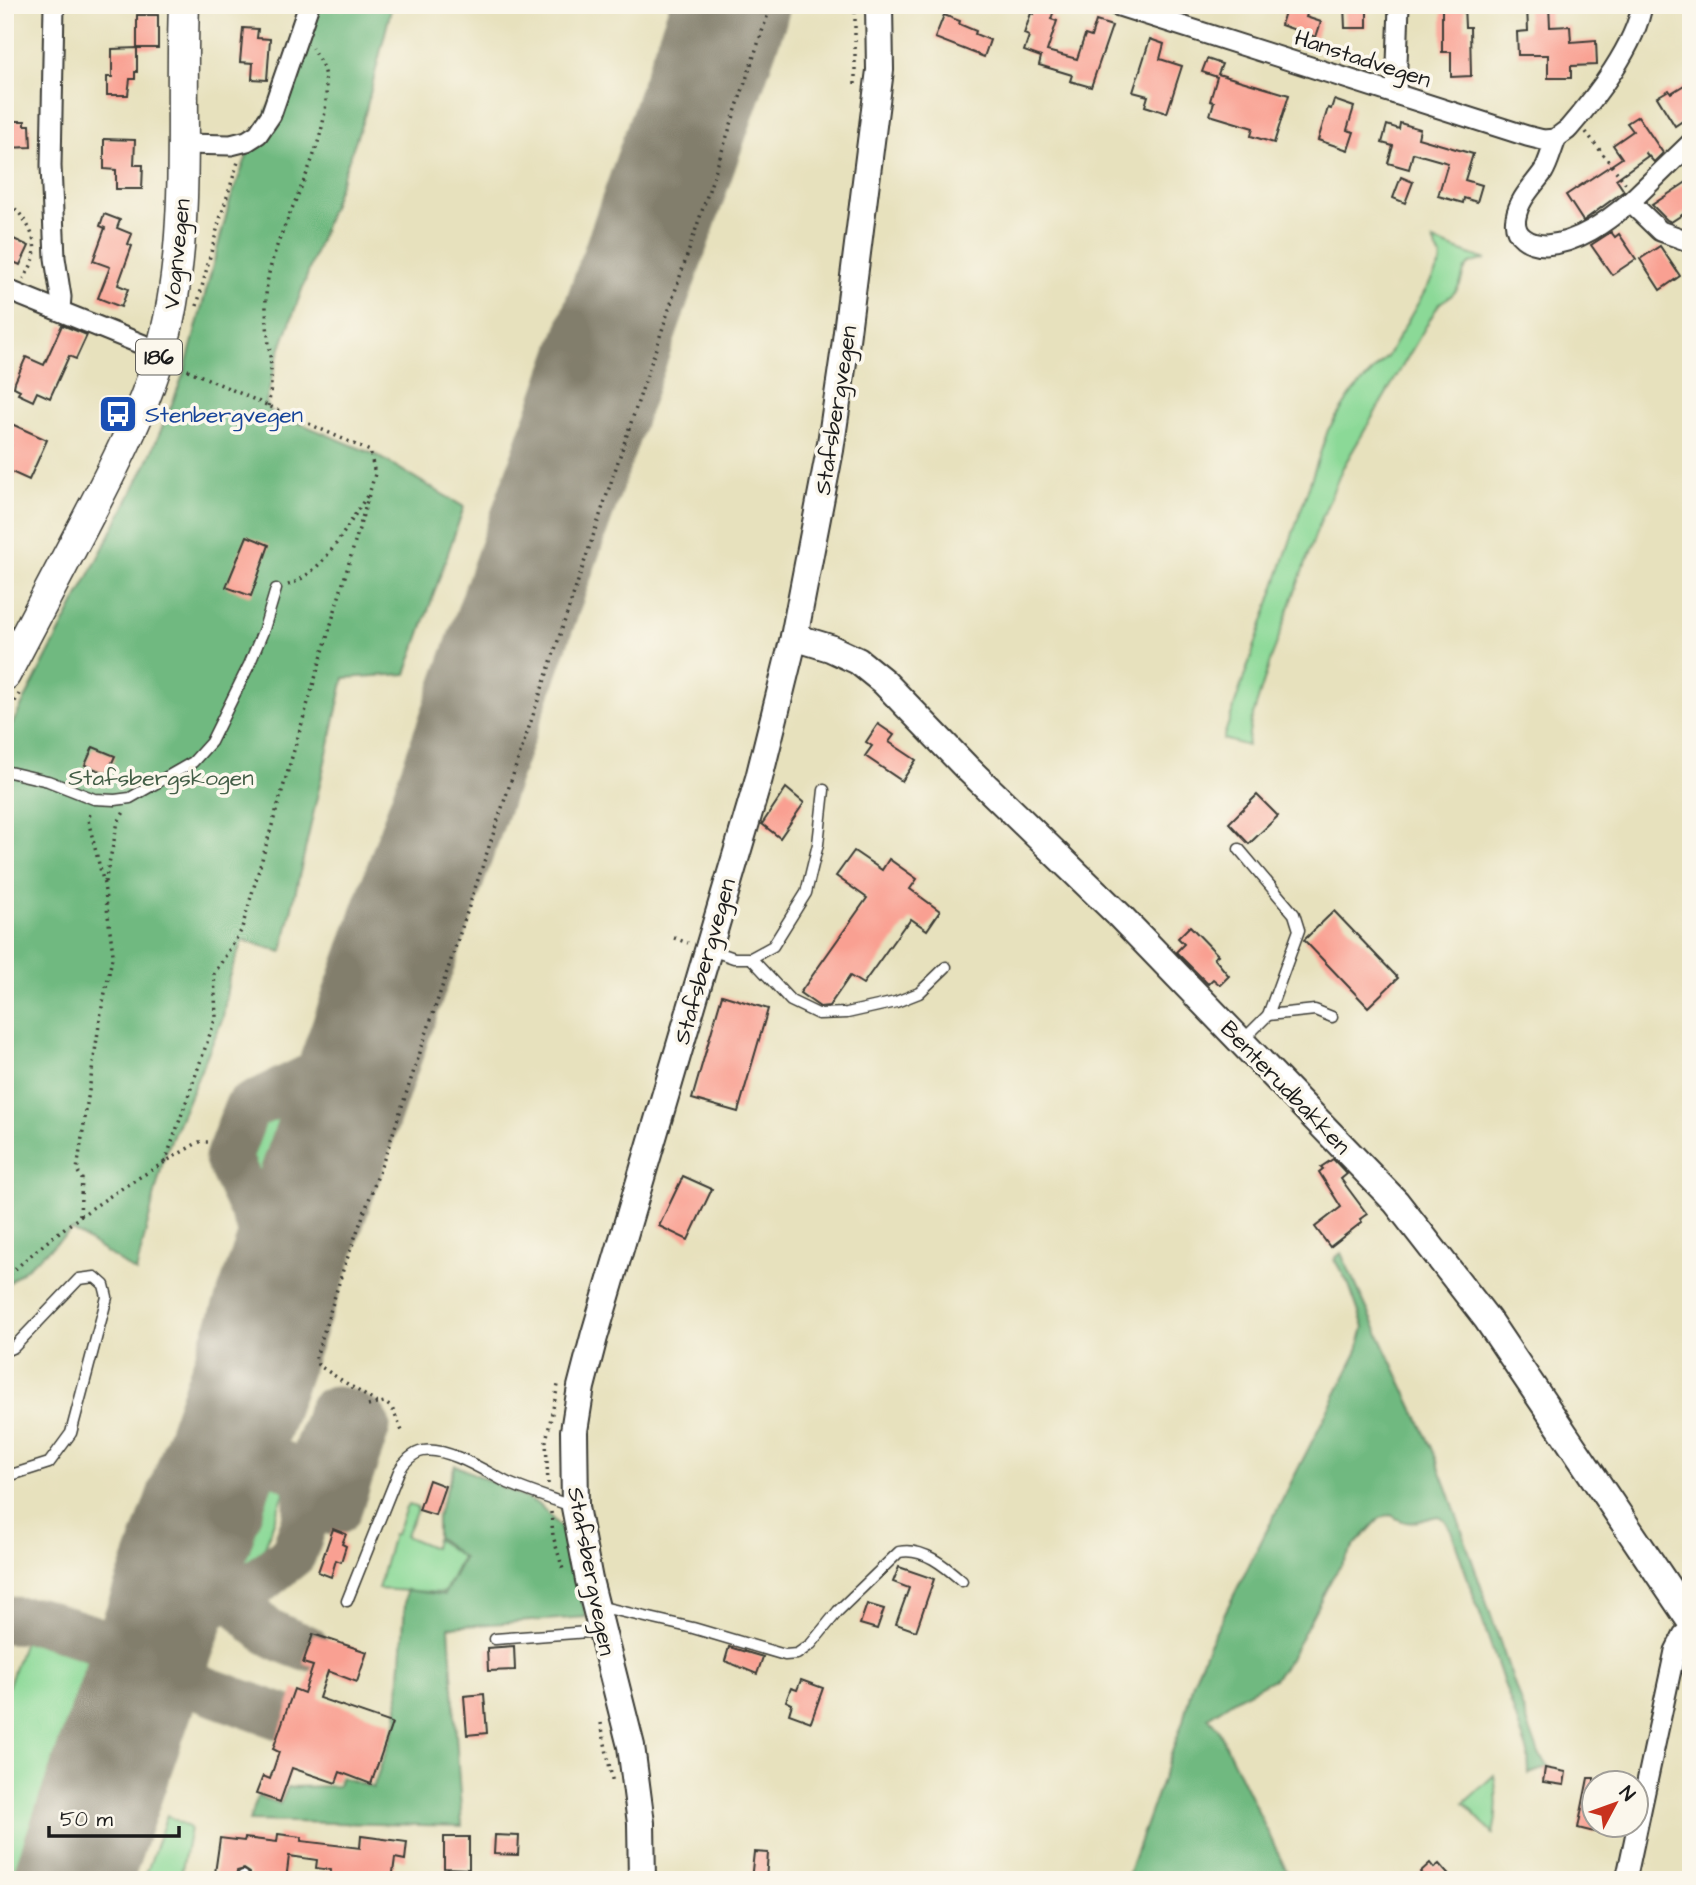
<svg xmlns="http://www.w3.org/2000/svg" width="1696" height="1885" viewBox="0 0 1696 1885" font-family="'Architects Daughter',sans-serif">
<style>
.green{fill:#8bd997;stroke:#547a5a;stroke-width:2}
.forest{fill:#70b980;stroke:#466a4e;stroke-width:2}
.lines{fill:none;stroke-linecap:round;stroke-linejoin:round}
.taxiway{stroke:#827e6c;stroke-width:47}
.runway{stroke:#827e6c;stroke-width:117}
.building{fill:#f9a092}
.service-casing{stroke:#3a3a34;stroke-width:13}
.minor-casing{stroke:#3a3a34;stroke-width:23}
.secondary-casing{stroke:#3a3a34;stroke-width:30}
.primary-casing{stroke:#3a3a34;stroke-width:33}
.path{stroke:#3a3a34;stroke-width:3.5;stroke-dasharray:2 5;stroke-linecap:butt}
.service{stroke:#fff;stroke-width:10}
.minor{stroke:#fff;stroke-width:19}
.secondary{stroke:#fff;stroke-width:26}
.primary{stroke:#fff;stroke-width:30}
.labels{text-anchor:middle;stroke-width:7;stroke-linejoin:round;paint-order:stroke}
.shield{fill:#fbf7ec;stroke:#5f5e5a;stroke-width:2}
.shield-label{font-size:21px;font-weight:bold;fill:#1c1c1c}
.street-label{font-size:23px;fill:#1c1c1c;stroke:#fbf7ec}
.transit-label{font-size:23px;fill:#164399;stroke:#fbf7ec;text-anchor:start}
.park-label{font-size:23px;fill:#435e47;stroke:#fbf7ec}
</style>
<rect width="100%" height="100%" fill="#fbf7ec"/>
<filter id="ink" filterUnits="userSpaceOnUse"><feTurbulence type="fractalNoise" baseFrequency=".0143" numOctaves="2"/><feDisplacementMap in="SourceGraphic" scale="14" xChannelSelector="R" yChannelSelector="G"/><feConvolveMatrix kernelMatrix="1 2 1 2 8 2 1 2 1" color-interpolation-filters="sRGB"/></filter>
<filter id="wash" filterUnits="userSpaceOnUse"><feTurbulence type="fractalNoise" baseFrequency=".00686" numOctaves="4" result="noise"/><feDisplacementMap in="SourceGraphic" scale="28" xChannelSelector="R" yChannelSelector="G"/><feGaussianBlur stdDeviation="1.57" result="paint"/><feColorMatrix in="noise" values="0 0 0 0 0 0 0 0 0 0 0 0 0 0 0 0 0 1.4 0 .05"/><feComposite in="paint" operator="in"/></filter>
<g filter="url(#wash)">
<rect width="100%" height="100%" fill="#e7e1bd"/>
<g class="green">
<path d="M1433 241 1486 260C1453 263 1470 279 1453 294 1449 298 1443 300 1439 304L1342 469 1317 530 1269 665 1251 722 1247 746 1223 739 1328 430 1352 393 1387 357 1440 265 1441 258Z"/>
<path d="M346 1069 280 1249 240 1166 260 1111Z"/>
<path d="M230 1468 286 1487 259 1564 249 1578 195 1604 183 1602Z"/>
<path d="M409 1505 418 1508 405 1536 434 1548 436 1539 462 1557 444 1593 378 1589 393 1534H396L406 1508Z"/>
<path d="M39 1630 93 1650 12 1880H5V1696L27 1633Z"/>
<path d="M1494 1775C1498 1796 1498 1814 1493 1834L1464 1803Z"/>
<path d="M167 1815 190 1828 180 1880H144Z"/>
</g>
<g class="forest">
<path d="M316 5H392L365 114 276 362 266 402 270 411 378 456 464 507 406 674 344 678 282 952 243 940 229 977 223 1018 164 1157 136 1272 72 1230 5 1286V738L146 465 170 409 185 370 230 201 251 145Z"/>
<path d="M1341 1253 1432 1448 1448 1490 1526 1718 1539 1754 1549 1767 1529 1774 1528 1753 1451 1530 1445 1520 1438 1516C1416 1520 1412 1529 1391 1515L1380 1518 1356 1544 1332 1578 1290 1659 1274 1679 1237 1698 1208 1717 1218 1729 1291 1880H1126L1183 1721 1193 1682 1209 1644 1357 1353 1364 1327 1349 1285 1334 1259Z"/>
<path d="M455 1465 540 1505 568 1536 586 1617 449 1627 462 1826 249 1821 258 1796 280 1804 288 1787 338 1786 341 1777 373 1788 397 1720 406 1590 444 1595 463 1558 437 1537V1517Z"/>
</g>
<g class="lines">
<g class="taxiway">
<path d="M284 1277 228 1158 247 1108 365 1051"/>
<path d="M294 1470H306L311 1465 331 1411C342 1407 355 1417 365 1422L367 1426 338 1510 334 1512 323 1509"/>
<path d="M234 1595C256 1627 269 1635 306 1648"/>
<path d="M5 1620 39 1621 113 1645 125 1646 154 1643 173 1625 258 1582 293 1554 307 1516V1485C304 1481 300 1475 296 1472 276 1455 237 1464 227 1435"/>
<path d="M113 1645 121 1648 145 1668 284 1718"/>
</g>
<path class="runway" d="M72 1880 731 5"/>
</g>
<g id="blocks">
<g class="building">
<path d="M1037 5H1056L1051 19 1057 21 1047 51 1077 59 1085 35 1091 37 1096 21 1112 26 1091 87 1070 81 1072 75 1039 65 1041 57 1024 51 1029 36 1024 34 1031 13 1034 14Z"/>
<path d="M1287 5H1310L1306 17 1321 22 1316 37 1281 25Z"/>
<path d="M1344 5H1367V28H1345Z"/>
<path d="M1442 5H1464L1465 27H1470L1471 76 1451 77V52H1442Z"/>
<path d="M1527 5H1549L1550 27 1570 26 1571 42 1596 40 1597 65 1571 66V78H1548V55H1518L1517 32 1528 31Z"/>
<rect x="137" y="15" width="21" height="33"/>
<path d="M944 15 960 21 959 24 976 31 975 34 990 40 984 57 935 38Z"/>
<path d="M243 28 258 29 257 38 270 39 267 80 252 79 253 63 240 62Z"/>
<path d="M1150 39 1164 44 1160 59 1182 66 1167 113 1145 106 1148 96 1133 92Z"/>
<path d="M137 48V72H135V79H130L128 95H107V77H112V49Z"/>
<path d="M1207 59 1222 64 1218 74 1289 95 1274 143 1251 136 1253 128 1210 115 1214 102 1210 101 1217 77 1202 72Z"/>
<path d="M1691 81V109L1684 113 1687 118 1675 126 1657 97 1669 90 1671 93Z"/>
<path d="M1334 100 1354 107 1347 130 1354 132 1348 150 1318 140 1328 108 1331 109Z"/>
<path d="M1638 116 1663 153 1654 162 1645 152 1648 156 1616 179 1624 191 1583 221 1566 195 1622 158 1613 145 1633 131 1627 123Z"/>
<path d="M5 121H25V125H30L31 147 5 148Z"/>
<path d="M1400 123 1420 129 1418 138 1473 154 1465 180 1482 185 1477 202 1464 198 1463 203 1438 196 1448 163 1413 153 1409 169 1388 163 1393 146 1382 143 1387 125 1399 129Z"/>
<path d="M104 139 135 140 134 165H143L142 189H116V170L104 169Z"/>
<path d="M1401 177 1413 182 1405 203 1393 198Z"/>
<path d="M1691 179V209L1671 222 1667 220 1652 205Z"/>
<path d="M104 214 120 220 117 228 132 234 128 244 132 246 118 285 128 289 121 307 98 298 110 267 93 261 105 228 100 226Z"/>
<path d="M1611 232 1615 237 1619 234 1636 259 1612 275 1591 245Z"/>
<path d="M5 235 29 246 20 265 5 258Z"/>
<path d="M1660 246 1680 276 1660 290 1640 259Z"/>
<path d="M62 325 87 335 76 359 69 356 50 398 37 392 33 401 18 394 20 390 14 387 15 382 26 357 44 365Z"/>
<path d="M5 421 47 440 29 480 5 469V459L11 446 5 443Z"/>
<path d="M247 536 269 545 251 596 226 587Z"/>
<path d="M878 724 894 735 889 742 916 760 902 781 865 756 872 746 866 742Z"/>
<path d="M93 747 115 756 107 774 85 765Z"/>
<path d="M786 788 804 803 780 838 762 824Z"/>
<path d="M1257 795 1278 816 1249 844 1229 823Z"/>
<path d="M854 851 882 870 889 859 917 879 910 889 940 911 927 930 911 919 906 926 905 925 863 984 850 976 829 1006 820 1007 800 993 867 898 836 876Z"/>
<path d="M1334 911 1398 978 1368 1007 1304 940Z"/>
<path d="M1190 926 1218 955 1214 958 1229 976 1220 985 1213 979 1208 984 1176 952 1184 944 1178 938Z"/>
<path d="M722 995 768 1009 738 1112 692 1099Z"/>
<path d="M1333 1159 1347 1174 1341 1179 1367 1214 1360 1219 1362 1222 1330 1247 1315 1227 1341 1207 1319 1172 1323 1169 1321 1167Z"/>
<path d="M683 1176 712 1189 688 1240 659 1226Z"/>
<path d="M429 1480 445 1486 435 1515 419 1510Z"/>
<path d="M333 1529 346 1534 342 1544 346 1546 341 1562 336 1560 331 1577 318 1572Z"/>
<path d="M899 1567 934 1579 916 1631 896 1624 909 1588 893 1582Z"/>
<path d="M867 1604 884 1609 877 1629 860 1624Z"/>
<path d="M313 1634 367 1652 357 1682 328 1671 319 1698 392 1723 371 1784 340 1772 336 1783 292 1768 280 1802 256 1794 263 1776 270 1779 279 1752 273 1749 294 1689 304 1693 313 1666 303 1663Z"/>
<path d="M514 1646 515 1670 488 1671 487 1648Z"/>
<path d="M729 1647 763 1657 757 1674 725 1661Z"/>
<path d="M801 1680 823 1688 811 1722 789 1714 792 1704 786 1701 791 1688 797 1690Z"/>
<path d="M484 1694 487 1733 467 1735 464 1696Z"/>
<path d="M1545 1768 1566 1772 1564 1785 1543 1782Z"/>
<path d="M1588 1778H1594V1832L1578 1828Z"/>
<path d="M278 1834 302 1837 301 1841 360 1848 361 1836 407 1842 405 1860 395 1858 392 1880H330L331 1870 316 1868 317 1860 289 1856 286 1880H250V1873L244 1869 237 1871 235 1880H214L220 1838 244 1841 245 1838 277 1842Z"/>
<path d="M495 1835 519 1836 518 1855 494 1854Z"/>
<path d="M444 1837H469V1869L444 1868Z"/>
<path d="M754 1852 768 1853 766 1880H751Z"/>
<path d="M1430 1863 1434 1868 1439 1864 1453 1880H1421L1424 1877 1420 1872Z"/>
</g>
</g>
</g>
<g filter="url(#ink)">
<use href="#blocks" fill-opacity="0" stroke="#3a3a34" stroke-width="2"/>
<g class="lines">
<g class="service-casing">
<g id="service">
<path d="M5 771 48 781 94 799 115 800 130 798 193 762 211 742 249 665 264 629 276 589"/>
<path d="M1239 849 1294 914 1299 930 1268 1015 1242 1041"/>
<path d="M711 950 734 958H751L773 946 806 893 818 844 824 790"/>
<path d="M751 958 791 1001 818 1014 847 1013 896 1002 919 993 946 967"/>
<path d="M1268 1015 1315 1010 1332 1017"/>
<path d="M5 1351 14 1347 79 1279 95 1277 104 1285 107 1297 71 1433 49 1463 5 1477"/>
<path d="M347 1601 399 1471C404 1462 413 1453 423 1451 447 1446 488 1473 508 1483 530 1492 552 1499 574 1507"/>
<path d="M598 1606 693 1628 785 1655 797 1654 811 1644 838 1611 899 1552C923 1547 945 1566 962 1581"/>
<path d="M495 1639 601 1631"/>
<path d="M242 1880 243 1876"/>
<path d="M511 1880V1879"/>
</g>
</g>
<g class="minor-casing">
<g id="minor">
<path d="M54 5 51 166 55 258 61 297 60 309"/>
<path d="M1116 5 1527 136 1543 140 1556 139"/>
<path d="M1396 94 1399 5"/>
<path d="M1691 143 1630 202 1660 231 1691 242"/>
<path d="M183 144 231 145 247 141 258 134 271 115 309 5"/>
<path d="M1630 202C1606 222 1578 243 1546 245 1530 245 1512 236 1516 217 1519 199 1533 186 1543 172 1549 163 1554 141 1557 138 1560 134 1566 132 1569 128 1595 98 1636 45 1642 5"/>
<path d="M5 289 161 352"/>
<path d="M1626 1880 1675 1651 1683 1635 1691 1628"/>
</g>
</g>
<g class="secondary-casing">
<g id="secondary">
<path d="M794 637 830 648 858 661 884 682 966 767 1119 915 1396 1202 1487 1319 1691 1622"/>
<path d="M642 1880 641 1823 631 1746 589 1580 575 1507 574 1431 581 1387 594 1337 759 778 794 637 830 450 845 348 880 70 879 5"/>
</g>
</g>
<g class="primary-casing">
<path id="primary" d="M5 675C32 623 60 571 87 519 123 450 159 381 172 303 189 204 180 104 184 5"/>
</g>
<g class="path">
<path d="M855 5V87"/>
<path d="M1586 132 1626 184"/>
<path d="M5 199C22 214 38 233 34 258 32 265 27 273 24 279"/>
<path d="M197 306 219 222 238 162"/>
<path d="M5 316 10 308"/>
<path d="M268 406C278 364 260 321 268 278 280 214 338 139 324 72 322 64 316 55 312 48"/>
<path d="M288 585C325 572 346 527 367 496"/>
<path d="M5 720 19 694"/>
<path d="M105 882 118 822 124 812"/>
<path d="M674 938 688 943"/>
<path d="M165 1162 216 1017 214 974 241 931 375 474 370 451 181 367"/>
<path d="M80 1215 82 1179 77 1170 101 1012 113 954 104 884 88 820 91 811"/>
<path d="M5 1279C62 1223 130 1182 199 1142H210"/>
<path d="M377 1403 318 1365 316 1357 343 1270 388 1148 771 5"/>
<path d="M368 1406 384 1402 392 1408 402 1431"/>
<path d="M548 1484 546 1441 558 1385"/>
<path d="M551 1512 553 1536 564 1573"/>
<path d="M601 1723 613 1784"/>
</g>
<use href="#service" class="service"/>
<use href="#minor" class="minor"/>
<use href="#secondary" class="secondary"/>
<use href="#primary" class="primary"/>
</g>
</g>
<defs>
<g id="bus-square" transform="scale(2.0125)"><rect x="-9" y="-9" width="18" height="18" rx="4" fill="#1a4fb4" stroke="#fbf7ec"/><path d="M-5-6H5V4H4V6H2V4H-2V6H-4V4H-5ZM-3.5-4V0h7V-4ZM-3.5 1.2v1.5H-2V1.2ZM2 1.2v1.5H3.5V1.2Z" fill="#fff"/></g>
</defs>
<g fill-rule="evenodd">
<use href="#bus-square" x="118" y="414"/>
</g>
<g class="labels">
<rect class="shield" x="136" y="339.5" width="46" height="35" rx="5"/>
<g class="shield-label">
<text x="159" y="364">186</text>
</g>
<g class="street-label">
<text transform="translate(1363 58) rotate(18)" y="8">Hanstadvegen</text>
<text transform="translate(176 254) rotate(-84)" y="8">Vognvegen</text>
<text transform="translate(835 410) rotate(-81)" y="8">Stafsbergvegen</text>
<text transform="translate(704 961) rotate(-74)" y="8">Stafsbergvegen</text>
<text transform="translate(1286 1087) rotate(46)" y="8">Benterudbakken</text>
<text transform="translate(592 1571) rotate(79)" y="8">Stafsbergvegen</text>
</g>
<g class="transit-label">
<text x="145" y="422">Stenbergvegen</text>
</g>
<g class="park-label">
<text x="161" y="785">Stafsbergskogen</text>
</g>
</g>
<rect width="1696" height="1885" fill="none" stroke="#fbf7ec" stroke-width="28"/>
<g transform="translate(1615 1804) rotate(49)"><circle r="33" fill="#fbf7ec" stroke="#a29f99" stroke-width="2"/>
<path d="M0-5L12 26L0 18L-12 26Z" fill="#c8321e"/>
<text y="-10" font-size="19" font-weight="bold" text-anchor="middle" fill="#1c1c1c">N</text>
</g>
<path d="M49 1826v10h130v-10" fill="none" stroke="#1c1c1c" stroke-width="3.5"/>
<text x="60" y="1826" font-size="21" fill="#1c1c1c" stroke="#fbf7ec" stroke-width="5" paint-order="stroke">50 m</text>
</svg>
